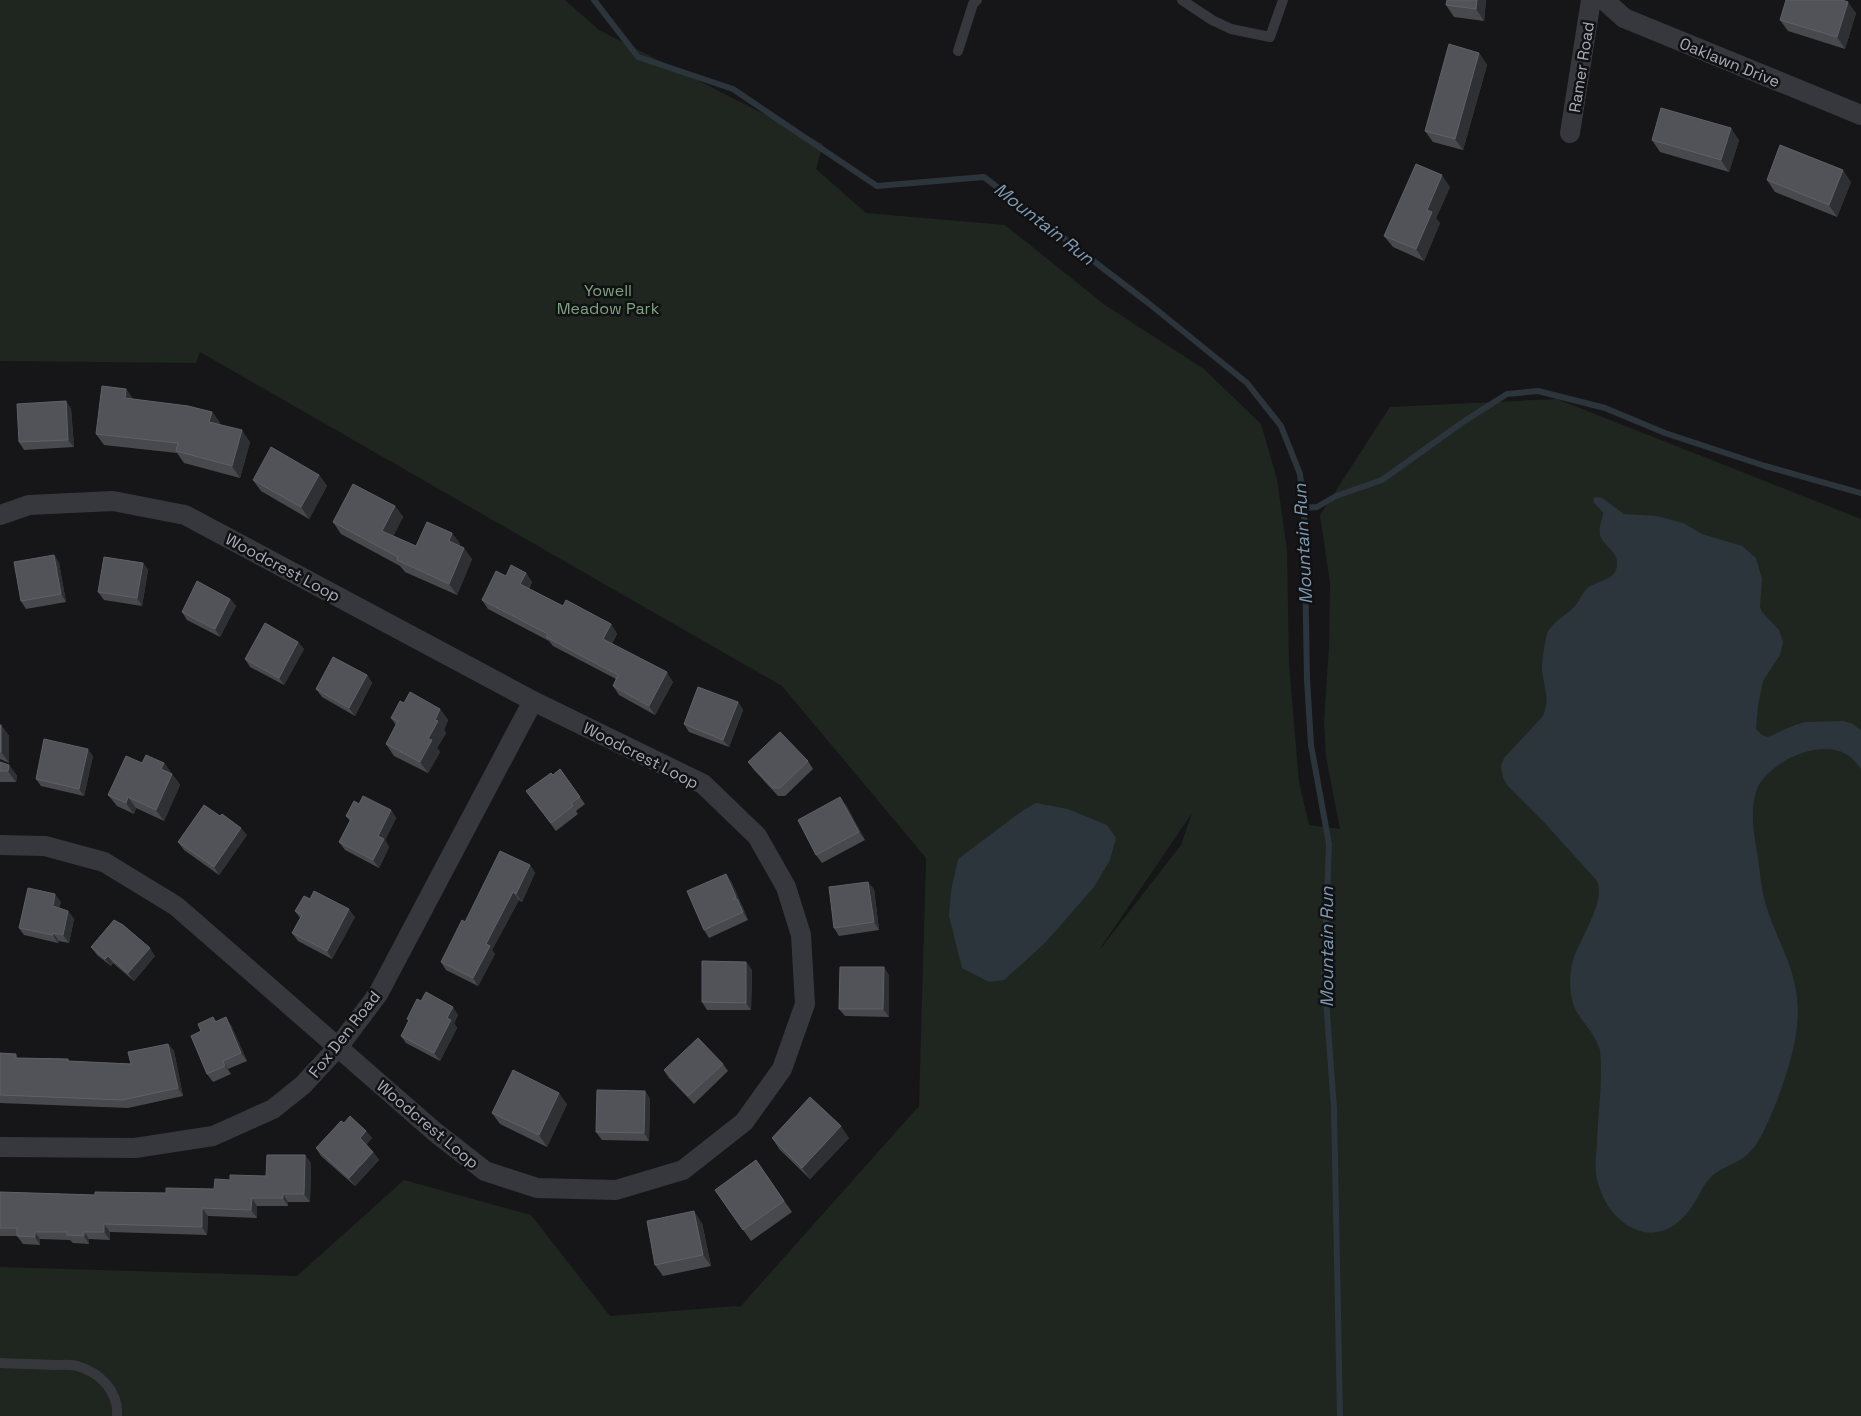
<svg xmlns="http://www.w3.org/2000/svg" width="1861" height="1416" viewBox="0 0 1861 1416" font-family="'Space Grotesk',sans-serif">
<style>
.green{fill:#1e261f;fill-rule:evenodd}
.water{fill:#2c353c}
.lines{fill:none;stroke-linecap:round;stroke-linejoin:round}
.stream{stroke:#2c353c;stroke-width:6}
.service{stroke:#37383d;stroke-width:10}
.minor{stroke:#37383d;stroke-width:20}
.wall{fill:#47494d}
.shaded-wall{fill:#2f3033}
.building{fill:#525359;stroke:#5f6168}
.labels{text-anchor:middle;stroke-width:5;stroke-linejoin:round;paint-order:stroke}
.street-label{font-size:16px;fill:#a8adb8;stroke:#111113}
.park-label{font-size:16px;fill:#7fa381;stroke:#111113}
.water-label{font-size:18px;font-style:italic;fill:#7f9bb3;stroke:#111113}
</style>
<rect width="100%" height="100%" fill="#161618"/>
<path class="green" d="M0 0H565L599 30 823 144 816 169 866 213 1005 225 1105 305 1204 369 1261 424 1277 479 1287 550 1289 664 1299 782 1309 825 1340 829 1326 757 1324 722 1329 647 1330 583 1320 515 1390 407 1557 399 1861 519V1416H0V1267L297 1276 404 1180 531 1215 610 1316 736 1306 740 1307 919 1106 926 858 782 686 200 352 196 363 0 361ZM1192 813 1181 845 1101 948V947Z"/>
<g class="water">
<path d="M1596 497 1602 498 1624 514 1657 516 1683 523 1702 534 1742 546 1756 558 1762 579 1760 607 1762 612 1779 630 1783 642 1780 655 1763 681 1758 706 1756 729 1762 735 1768 737 1795 725 1805 722 1843 721 1851 723 1861 730V769C1857 764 1852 757 1846 754 1819 739 1771 761 1758 787 1750 805 1753 828 1756 846 1760 866 1760 886 1766 905 1775 936 1794 965 1797 998 1801 1031 1789 1068 1778 1098 1772 1113 1762 1139 1751 1151 1741 1163 1723 1166 1712 1176 1703 1184 1700 1195 1693 1205 1683 1221 1665 1236 1644 1232 1618 1227 1599 1199 1596 1173 1595 1164 1596 1153 1597 1144 1598 1113 1603 1080 1600 1050 1595 1035 1586 1026 1578 1014 1569 1000 1569 980 1572 964 1577 942 1607 902 1597 881L1543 821 1508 786 1503 778 1501 766 1504 758 1543 716C1551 699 1543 686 1542 669 1542 657 1545 644 1547 633 1554 620 1566 616 1575 606 1580 600 1582 592 1589 587 1599 580 1617 580 1617 564 1618 551 1603 546 1600 535 1598 527 1603 520 1603 512L1594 503 1593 498Z"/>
<path d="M1036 803 1068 809 1107 825 1116 838 1110 860 1094 887 1045 943 1004 980 989 982 962 968 949 916 951 891 958 859 1022 811Z"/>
</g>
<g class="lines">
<g class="stream">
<path d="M594 0 638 57 733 89 877 186 984 177 1147 302 1247 383 1281 426 1300 474 1304 508 1307 679 1311 745 1329 844 1324 973 1334 1108 1340 1416"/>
<path d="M1304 508 1317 507 1336 496 1382 480 1463 422 1507 394 1538 391 1605 408 1665 433 1765 466 1861 493"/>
</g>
<g class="service">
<path d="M1182 0 1212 20 1231 29 1270 37 1283 0"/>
<path d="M958 51 973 4 977 0"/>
<path d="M0 1363C18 1364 36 1364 54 1365 62 1365 70 1364 77 1366 100 1372 119 1392 117 1416"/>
</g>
<g class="minor">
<path d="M1604 0 1624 18 1861 115"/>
<path d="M1570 133 1591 0"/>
<path d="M0 515 29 505 113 501 185 515 533 701 703 784 757 836 786 887 801 935 805 1004 782 1069 744 1122 683 1170 616 1190 537 1188 485 1171 435 1132 176 906 104 862 45 846 0 845"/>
<path d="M0 1147 135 1148 213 1136 273 1109 303 1085 339 1046 378 994 533 701"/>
</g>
</g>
<g class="wall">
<path d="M1447 0H1486L1484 21 1454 17 1446 5Z"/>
<path d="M1856 13 1845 49 1788 31 1780 20Z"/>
<path d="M1479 53 1487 65 1463 150 1433 142 1425 131Z"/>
<path d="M1652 140H1739L1729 172 1660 152Z"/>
<path d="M1767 180 1851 182 1837 217 1775 192Z"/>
<path d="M1450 187 1436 218 1440 223 1424 261 1393 247 1384 236Z"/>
<path d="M126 389 133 399 212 412 220 423V424L250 442 240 478 184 463 177 453 104 445 96 434Z"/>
<path d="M66 401 71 409 74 447 24 450 19 442Z"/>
<path d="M319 475 327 486 309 519 261 491 253 480Z"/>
<path d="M395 506 403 517 393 536 416 546 452 533 460 544 459 546 472 559 457 595 405 572 400 566 341 534 333 522Z"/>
<path d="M54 555 59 563 66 602 26 609 21 601Z"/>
<path d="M143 563 148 570 142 606 104 600 98 592Z"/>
<path d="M526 573 532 582 529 589 563 606 611 624 617 634 612 643 673 682 655 715 619 695 613 686 616 679 553 646 549 641 488 609 482 600 506 576Z"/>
<path d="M230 599 236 606 220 637 187 620 182 612Z"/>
<path d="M298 642 304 649 284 685 250 667 245 659Z"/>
<path d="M367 675 372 683 355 716 322 697 316 689Z"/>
<path d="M738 702 743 710 729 747 689 732 684 724Z"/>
<path d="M404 703 440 709 448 720 444 730 446 733 437 748 440 752 428 773 394 756 386 744 396 725 391 718Z"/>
<path d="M0 725H1L9 736V763L0 759Z"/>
<path d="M93 756 84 796 41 786 36 779Z"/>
<path d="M808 761 813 769 785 796H778L754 770 748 762Z"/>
<path d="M0 762 9 765 17 776 16 782H0Z"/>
<path d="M142 763H164L180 785 164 821 136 808 134 814 117 806 108 795Z"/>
<path d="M560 769 585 804 576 811 578 814 556 831 526 791 553 775Z"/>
<path d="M359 804 391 810 396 818 385 840 389 847 379 868 345 850 339 842 350 821 346 816Z"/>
<path d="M846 805 865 840 822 863 816 855Z"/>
<path d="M247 835 219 875 184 850 178 842Z"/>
<path d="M530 865 535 873 522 902 519 900 492 950 495 954 478 986 446 970 441 962 465 922Z"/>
<path d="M731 881 748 920 709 938 704 930Z"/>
<path d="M874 889 879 930 839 936 834 928Z"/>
<path d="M310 899 355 917 332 959 298 941 292 933 300 918 295 911Z"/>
<path d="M61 902 59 908 68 911 74 919 69 943 59 941 58 943 24 935 19 928Z"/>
<path d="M91 947 155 956 134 981 113 963 111 966 97 955Z"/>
<path d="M746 962 752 970 751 1010H707L702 1002Z"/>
<path d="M889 975V1017L845 1016 839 1009Z"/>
<path d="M458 1015 454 1023 457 1028 440 1061 406 1043 401 1036 409 1021 407 1019Z"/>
<path d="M213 1017 216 1021 231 1025 247 1061 228 1069 231 1074 213 1082 207 1074 201 1031Z"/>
<path d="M168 1044 174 1051 183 1096 128 1108 0 1103V1053L19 1058 68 1059 69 1061 131 1064Z"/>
<path d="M723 1064 728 1071 694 1104 669 1078 664 1070Z"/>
<path d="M645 1091 650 1099 649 1141 602 1140 596 1132Z"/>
<path d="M567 1104 547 1147 500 1124 492 1113Z"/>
<path d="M344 1123 366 1131 372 1138 366 1145 373 1152 379 1160 355 1186 321 1156 316 1148Z"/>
<path d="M772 1138H849L810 1179 780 1150Z"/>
<path d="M756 1160 792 1212 751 1241 715 1190Z"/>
<path d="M311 1163 310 1202H288V1206H257V1218L208 1216 207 1235 110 1232V1240L89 1239V1244L73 1243 70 1240 40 1239V1245L23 1244 17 1236H0V1192L95 1195 166 1193 214 1189 230 1180 266 1176Z"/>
<path d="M702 1223 711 1266 663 1276 655 1265Z"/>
</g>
<g class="shaded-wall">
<path d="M1477 0H1486L1484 21 1476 9Z"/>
<path d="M1848 2 1856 13 1845 49 1837 37Z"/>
<path d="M1479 53 1487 65 1463 150 1455 139Z"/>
<path d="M1731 128 1739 140 1729 172 1721 160Z"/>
<path d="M1843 170 1851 182 1837 217 1829 205Z"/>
<path d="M1442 175 1450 187 1436 218 1440 223 1424 261 1416 249 1427 210Z"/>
<path d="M126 389 134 400 125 398Z"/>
<path d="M66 401 71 409 74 447 68 440Z"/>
<path d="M212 412 220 423 217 433 209 422Z"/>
<path d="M242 430 250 442 240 478 232 466Z"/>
<path d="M319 475 327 486 309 519 301 507Z"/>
<path d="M395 506 403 517 390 543 382 531Z"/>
<path d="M452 533 460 544 457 552 449 541Z"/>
<path d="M464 548 472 559 457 595 449 584Z"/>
<path d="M54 555 59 563 66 602 61 594Z"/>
<path d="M143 563 148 570 142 606 137 598Z"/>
<path d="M526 573 532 582 526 593 520 584Z"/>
<path d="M230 599 236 606 220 637 215 629Z"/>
<path d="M611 624 617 634 610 648 603 639Z"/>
<path d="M298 642 304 649 284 685 279 678Z"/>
<path d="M667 672 673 682 655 715 649 706Z"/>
<path d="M367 675 372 683 355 716 349 708Z"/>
<path d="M738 702 743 710 729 747 723 740Z"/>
<path d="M440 709 448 720 444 730 446 733 437 748 440 752 428 773 420 762 435 720Z"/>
<path d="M1 725 9 736V763L1 752Z"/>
<path d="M88 749 93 756 84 796 79 789Z"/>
<path d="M164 763 172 774 161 769Z"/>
<path d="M9 765 17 776 16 782 8 771Z"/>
<path d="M172 774 180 785 164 821 156 810Z"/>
<path d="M128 797 136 808 134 814 126 803Z"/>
<path d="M840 797 846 805 865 840 859 832Z"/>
<path d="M391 810 396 818 385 840 389 847 379 868 373 860 378 836Z"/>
<path d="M241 828 247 835 219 875 214 867Z"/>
<path d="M530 865 535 873 522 902 516 894Z"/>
<path d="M726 874 731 881 742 905 736 897Z"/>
<path d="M868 882 874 889 879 930 874 922Z"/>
<path d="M513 892 519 900 492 950 495 954 478 986 473 978 486 944Z"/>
<path d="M55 894 61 902 58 914 53 906Z"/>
<path d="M737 899 743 907 748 920 743 912Z"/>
<path d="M349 909 355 917 332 959 327 951Z"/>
<path d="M68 911 74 919 69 943 63 935Z"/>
<path d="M53 933 59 941 58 943 53 935Z"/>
<path d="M150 948 155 956 134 981 128 973Z"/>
<path d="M108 956 113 963 111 966 105 959Z"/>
<path d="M746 962 752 970 751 1010 746 1003Z"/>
<path d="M884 967 889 975V1017L883 1009Z"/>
<path d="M453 1007 458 1015 454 1023 457 1028 440 1061 434 1053 447 1018Z"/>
<path d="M226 1017 231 1025 247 1061 241 1053Z"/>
<path d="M168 1044 174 1051 183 1096 178 1088Z"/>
<path d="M223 1061 228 1069 231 1074 225 1066Z"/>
<path d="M645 1091 650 1099 649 1141 644 1133Z"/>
<path d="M559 1093 567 1104 547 1147 539 1135Z"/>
<path d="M841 1126 849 1138 810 1179 802 1168Z"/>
<path d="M366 1131 372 1138 365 1146 360 1138Z"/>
<path d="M373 1152 379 1160 355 1186 349 1178Z"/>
<path d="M305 1155 311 1163 310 1202 304 1194Z"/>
<path d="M283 1194 288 1202V1206L283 1198Z"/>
<path d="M252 1198 257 1206V1218L251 1210Z"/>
<path d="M202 1208 208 1216 207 1235 202 1227Z"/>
<path d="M694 1211 702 1223 711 1266 703 1255Z"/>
<path d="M104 1224 110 1232V1240L104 1232Z"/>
<path d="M35 1232 40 1239V1245L35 1237Z"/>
<path d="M84 1232 89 1239V1244L84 1236Z"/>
</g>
<g class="building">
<path d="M1447 0H1477L1476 9 1446 5Z"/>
<path d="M1786 0H1842L1848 2 1837 37 1780 20Z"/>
<path d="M1449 44 1479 53 1455 139 1425 131Z"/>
<path d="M1661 108 1731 128 1721 160 1652 140Z"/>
<path d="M1780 145 1843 170 1829 205 1767 180Z"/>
<path d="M1416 164 1442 175 1427 210 1432 212 1416 249 1384 236Z"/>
<path d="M102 386 126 389 125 398 188 406 212 412 209 422 242 430 232 466 176 451 178 443 96 434Z"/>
<path d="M66 401 68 440 19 442 17 404Z"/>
<path d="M271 447 319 475 301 507 253 480Z"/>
<path d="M353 484 395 506 382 531 416 546 427 522 452 533 449 541 464 548 449 584 397 560 398 557 333 522Z"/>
<path d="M54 555 61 594 21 601 14 562Z"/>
<path d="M104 557 143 563 137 598 98 592Z"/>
<path d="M511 565 526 573 520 584 563 606 566 600 611 624 603 639 667 672 649 706 613 686 618 675 546 637 548 634 482 600 496 571 506 576Z"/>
<path d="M197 581 230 599 215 629 182 612Z"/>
<path d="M265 623 298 642 279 678 245 659Z"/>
<path d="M333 657 367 675 349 708 316 689Z"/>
<path d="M698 687 738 702 723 740 684 724Z"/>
<path d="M410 692 440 709 435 720 438 721 428 739 432 740 420 762 386 744 398 721 391 718 400 701 404 703Z"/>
<rect x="0" y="725" width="1" height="27"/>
<path d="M780 732 808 761 780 788H773L748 762Z"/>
<path d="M44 739 88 749 79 789 36 779Z"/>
<path d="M146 755 164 763 161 769 172 774 156 810 128 797 126 803 108 795 126 756 142 763Z"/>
<path d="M0 762 9 765 8 771H0Z"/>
<path d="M560 769 580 797 571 803 573 806 551 823 526 791 551 773 553 775Z"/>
<path d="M363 796 391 810 378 836 384 839 373 860 339 842 351 819 346 816 354 801 359 804Z"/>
<path d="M840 797 859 832 816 855 798 820Z"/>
<path d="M204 805 220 816 222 814 241 828 214 867 178 842Z"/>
<path d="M500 851 530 865 516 894 513 892 486 944 490 946 473 978 441 962 462 920 465 922Z"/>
<path d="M726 874 736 897 733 899H737L743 912 704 930 687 891Z"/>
<path d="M868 882 874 922 834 928 829 887Z"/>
<path d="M28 888 55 894 53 906 68 911 63 935 53 933V935L19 928Z"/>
<path d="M314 891 349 909 327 951 292 933 302 915 295 911 304 896 310 899Z"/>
<path d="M114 920 123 925 150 948 128 973 108 956 105 959 91 947Z"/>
<path d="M702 961 746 962V1003L702 1002Z"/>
<path d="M840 967H884L883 1009H839Z"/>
<path d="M426 992 453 1007 447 1018 451 1020 434 1053 401 1036 409 1020 407 1019 417 999 421 1001Z"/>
<path d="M213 1017 215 1022 226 1017 241 1053 223 1061 225 1066 207 1074 191 1036 201 1031 198 1024Z"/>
<path d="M698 1038 723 1064 688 1096 664 1070Z"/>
<path d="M168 1044 178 1088 122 1100 0 1095V1053L16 1054V1058L68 1059V1061L131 1064 128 1052Z"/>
<path d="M513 1070 559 1093 539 1135 492 1113Z"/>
<path d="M597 1090 645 1091 644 1133 596 1132Z"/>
<path d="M810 1097 841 1126 802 1168 772 1138Z"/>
<path d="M350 1116 366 1131 360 1138 373 1152 349 1178 316 1148 341 1121 344 1123Z"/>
<path d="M267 1155H305L304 1194H283V1198H252L251 1210 202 1208V1227L104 1224V1232H84V1236L67 1235V1232H35V1237L17 1236V1228H0V1192L95 1195V1192L166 1193V1188L214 1189 215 1179 230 1180V1175L266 1176Z"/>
<path d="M756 1160 784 1201 743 1230 715 1190Z"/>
<path d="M694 1211 703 1255 655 1265 647 1221Z"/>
</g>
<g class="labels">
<g class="street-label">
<text transform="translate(1730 62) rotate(22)" y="6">Oaklawn Drive</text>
<text transform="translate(1581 67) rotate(-81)" y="6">Ramer Road</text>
<text transform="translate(283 567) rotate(28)" y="6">Woodcrest Loop</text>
<text transform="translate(641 755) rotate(27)" y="6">Woodcrest Loop</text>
<text transform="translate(344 1034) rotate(-52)" y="6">Fox Den Road</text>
<text transform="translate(428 1124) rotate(40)" y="6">Woodcrest Loop</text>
</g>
<g class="park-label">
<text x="608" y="296">Yowell<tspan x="608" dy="18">Meadow Park</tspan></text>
</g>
<g class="water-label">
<text transform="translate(1044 224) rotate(38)" y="6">Mountain Run</text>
<text transform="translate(1303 544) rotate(-93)" y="6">Mountain Run</text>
<text transform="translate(1327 947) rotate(-90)" y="6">Mountain Run</text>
</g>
</g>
</svg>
